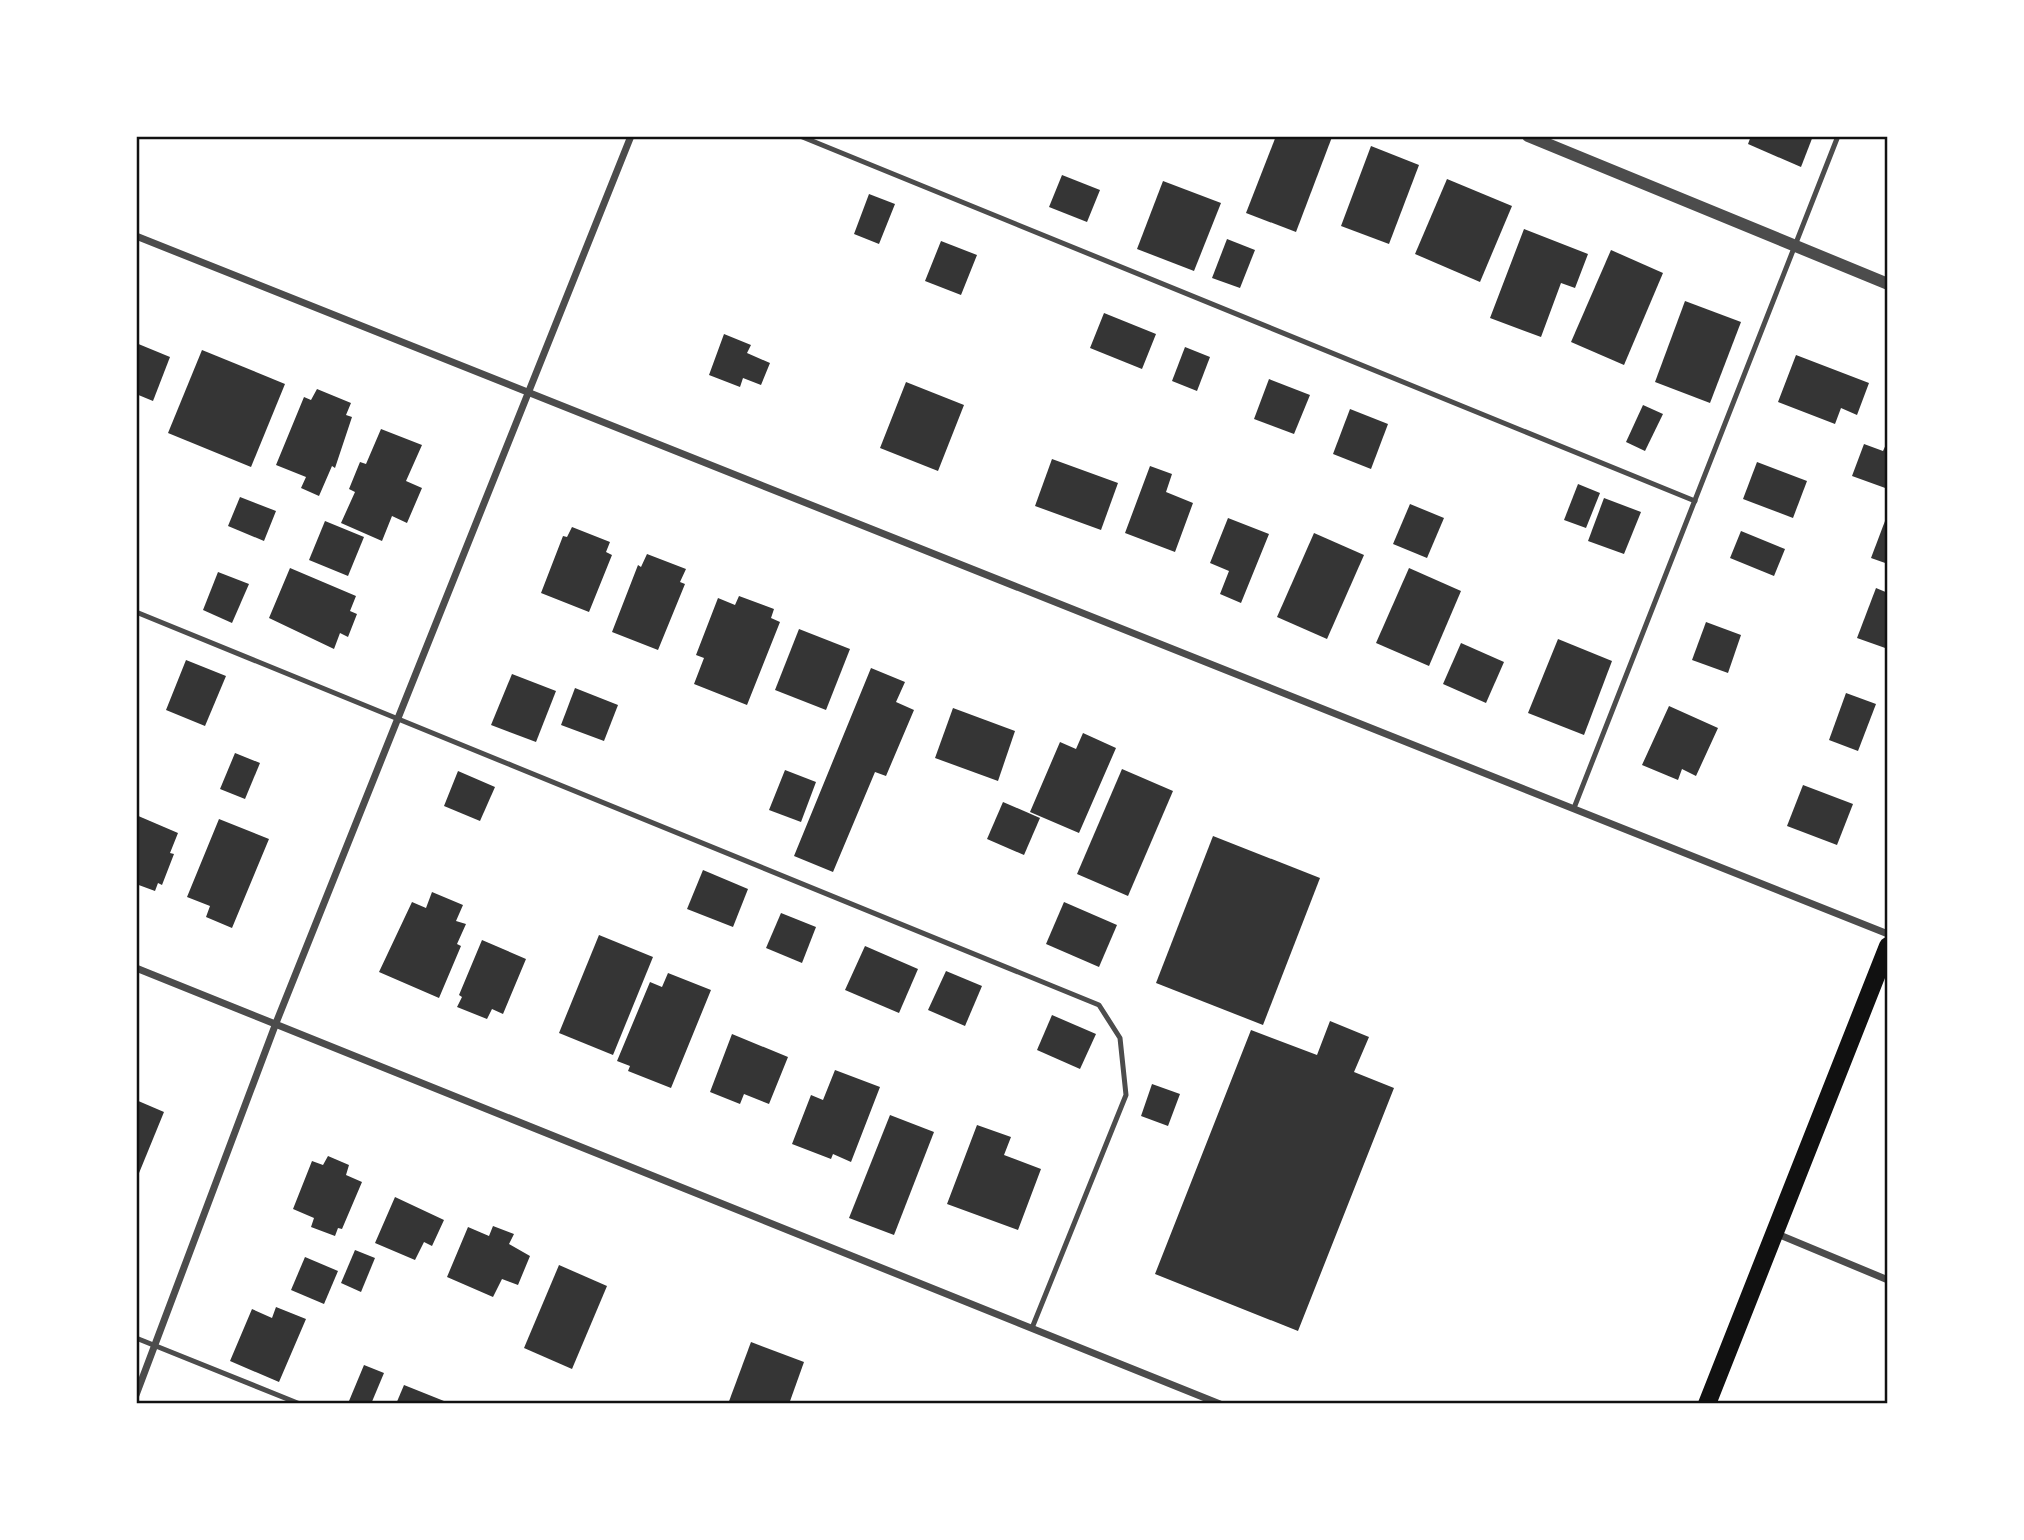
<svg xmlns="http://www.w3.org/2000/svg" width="2024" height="1540" viewBox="0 0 2024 1540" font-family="Lato,sans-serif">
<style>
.building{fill:#353535}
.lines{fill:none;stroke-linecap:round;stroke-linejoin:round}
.service{stroke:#4c4c4c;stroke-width:5}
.minor{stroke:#4c4c4c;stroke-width:7}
.tertiary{stroke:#4c4c4c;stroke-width:12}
.primary{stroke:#111;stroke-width:18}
.neatline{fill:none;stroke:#111;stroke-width:2.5}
</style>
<rect width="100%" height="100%" fill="#fff"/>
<g class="building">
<path d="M1276 136 1332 137 1296 232 1246 213Z"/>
<path d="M1751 136H1813L1801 167 1748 144Z"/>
<path d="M1371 146 1419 165 1389 244 1341 226Z"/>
<path d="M1062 175 1100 190 1087 222 1049 207Z"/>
<path d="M1447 179 1512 206 1480 282 1415 254Z"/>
<path d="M1163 181 1221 203 1194 271 1137 249Z"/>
<path d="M869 194 895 204 879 244 854 234Z"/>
<path d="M1524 229 1588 254 1575 288 1561 283 1541 337 1490 318Z"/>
<path d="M1227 239 1255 250 1240 288 1212 278Z"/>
<path d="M941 241 977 255 961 295 925 281Z"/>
<path d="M1611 250 1663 273 1624 365 1571 342Z"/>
<path d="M1685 301 1741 322 1710 403 1655 382Z"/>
<path d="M1104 313 1156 334 1142 369 1090 348Z"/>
<path d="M724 334 751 345 747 353 770 363 761 385 743 378 740 387 709 375Z"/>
<path d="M136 343 170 357 153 401 136 394Z"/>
<path d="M1185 347 1210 357 1197 391 1172 381Z"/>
<path d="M202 350 285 384 251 467 168 433Z"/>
<path d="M1796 355 1869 383 1857 415 1841 408 1835 424 1778 402Z"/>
<path d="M1269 379 1310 395 1294 434 1254 419Z"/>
<path d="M906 382 964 405 938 471 880 448Z"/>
<path d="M317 389 351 403 346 415 352 417 335 468 332 466 319 496 301 488 306 477 276 465 304 397 311 400Z"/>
<path d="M1643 405 1663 414 1645 451 1626 442Z"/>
<path d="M1350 409 1388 424 1371 469 1333 454Z"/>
<path d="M381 429 422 445 406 481 422 488 407 523 392 516 382 541 341 523 355 492 349 489 360 462 366 464Z"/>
<path d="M1888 440V489L1852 476 1864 444 1883 451Z"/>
<path d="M1052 459 1118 483 1101 530 1035 506Z"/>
<path d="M1757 462 1807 481 1793 518 1743 499Z"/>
<path d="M1150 466 1172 474 1166 492 1193 503 1175 552 1125 533Z"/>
<path d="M1578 484 1600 493 1586 528 1564 520Z"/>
<path d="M240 497 276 511 264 541 228 526Z"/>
<path d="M1604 498 1641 512 1624 554 1588 541Z"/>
<path d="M1410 504 1444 518 1427 558 1393 544Z"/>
<path d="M1888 513V564L1871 558Z"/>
<path d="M1228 518 1269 534 1241 603 1220 594 1229 571 1210 563Z"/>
<path d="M325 521 364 537 348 576 309 560Z"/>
<path d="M572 527 610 542 606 552 612 555 589 612 541 593 563 536 567 537Z"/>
<path d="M1741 531 1785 549 1774 576 1730 558Z"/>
<path d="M1314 533 1364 555 1327 639 1277 617Z"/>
<path d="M647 554 686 569 680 582 685 584 658 650 612 632 638 565 641 567Z"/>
<path d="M290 568 356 596 350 611 357 614 348 637 340 633 334 649 269 618Z"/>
<path d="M1409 568 1461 591 1429 666 1376 643Z"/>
<path d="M218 572 249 584 232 623 203 610Z"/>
<path d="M1876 588 1888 593V649L1857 638Z"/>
<path d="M739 596 774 609 771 618 780 622 747 705 694 684 704 658 696 655 718 598 735 605Z"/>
<path d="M1706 622 1741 635 1728 673 1692 660Z"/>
<path d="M799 629 850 649 826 710 775 690Z"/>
<path d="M1558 639 1612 661 1584 735 1528 713Z"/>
<path d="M1461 643 1504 662 1486 703 1443 684Z"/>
<path d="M186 660 226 676 205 726 166 710Z"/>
<path d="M871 668 905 682 896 702 914 710 886 776 875 772 833 872 794 856Z"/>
<path d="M512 674 556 691 536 742 491 725Z"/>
<path d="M575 688 618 705 604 741 561 725Z"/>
<path d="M1846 693 1876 704 1858 751 1829 740Z"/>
<path d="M1669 706 1718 728 1696 776 1682 769 1678 780 1642 765Z"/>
<path d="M953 708 1015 731 998 781 935 758Z"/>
<path d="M1083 733 1116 748 1079 833 1030 812 1060 742 1076 749Z"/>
<path d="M235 753 260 763 245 799 220 789Z"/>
<path d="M1122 769 1173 791 1128 896 1077 874Z"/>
<path d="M785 770 816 782 801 822 769 810Z"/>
<path d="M458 771 495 787 480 821 444 806Z"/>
<path d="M1803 785 1853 804 1837 845 1787 826Z"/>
<path d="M1003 802 1040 818 1024 855 987 839Z"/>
<path d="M136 815 178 833 170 853 174 854 162 885 158 883 155 891 136 884Z"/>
<path d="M219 819 269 839 232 928 206 917 210 906 187 897Z"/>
<path d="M1213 836 1320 878 1263 1025 1156 983Z"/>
<path d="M703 870 748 889 733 927 687 909Z"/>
<path d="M432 892 463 905 456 921 466 924 457 944 461 946 439 998 379 972 412 902 426 908Z"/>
<path d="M1064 902 1117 925 1099 967 1046 944Z"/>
<path d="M781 913 816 927 802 963 766 948Z"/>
<path d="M599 935 653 957 613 1055 559 1033Z"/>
<path d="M482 940 526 959 503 1014 492 1009 487 1019 457 1007 462 997 459 995Z"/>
<path d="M865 946 918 969 899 1013 845 990Z"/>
<path d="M946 971 982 986 965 1026 928 1010Z"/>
<path d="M668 973 711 990 671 1088 628 1071 630 1066 617 1061 650 982 662 987Z"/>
<path d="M1052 1015 1096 1034 1080 1069 1037 1050Z"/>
<path d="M1330 1021 1369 1037 1354 1072 1394 1088 1298 1331 1155 1274 1251 1030 1317 1055Z"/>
<path d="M732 1034 788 1057 769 1104 744 1094 740 1104 710 1092Z"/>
<path d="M835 1070 880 1087 851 1162 833 1154 831 1159 792 1144 811 1095 823 1100Z"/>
<path d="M1152 1084 1180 1094 1168 1126 1141 1116Z"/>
<path d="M136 1100 164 1112 137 1178H136Z"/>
<path d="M890 1115 934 1132 894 1235 849 1218Z"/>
<path d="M977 1125 1011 1137 1004 1155 1041 1169 1018 1230 947 1204Z"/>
<path d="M328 1156 349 1165 346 1175 362 1182 342 1229 338 1228 335 1236 311 1227 314 1218 293 1209 312 1161 323 1165Z"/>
<path d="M395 1197 444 1220 432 1246 424 1242 415 1260 375 1243Z"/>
<path d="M493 1226 514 1234 509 1244 530 1256 518 1285 502 1279 493 1297 447 1277 468 1227 489 1236Z"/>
<path d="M355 1250 375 1258 361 1292 341 1283Z"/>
<path d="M305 1257 338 1271 324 1304 291 1290Z"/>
<path d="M559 1265 607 1286 572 1369 524 1348Z"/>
<path d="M276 1307 306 1319 279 1382 230 1361 252 1309 272 1318Z"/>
<path d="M751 1342 804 1362 789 1404H728Z"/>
<path d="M364 1365 384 1373 371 1404 349 1401Z"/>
<path d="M404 1385 449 1403V1404H396Z"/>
</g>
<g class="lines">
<g class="service">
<path d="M800 136 1695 501"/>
<path d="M136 612 1099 1005 1120 1038 1126 1095 1032 1328"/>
<path d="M1574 808 1838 136"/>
<path d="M136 1338 300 1404"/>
</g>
<g class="minor">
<path d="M136 236 1888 934"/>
<path d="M136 968 1220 1404"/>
<path d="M1775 1233 1888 1280"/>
<path d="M136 1395 276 1023 631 136"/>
</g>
<path class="tertiary" d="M1528 136 1888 284"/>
<path class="primary" d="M1707 1404 1888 946"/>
</g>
<rect width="2024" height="1540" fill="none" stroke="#ffffff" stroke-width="276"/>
<rect x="138" y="138" width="1748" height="1264" class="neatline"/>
</svg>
